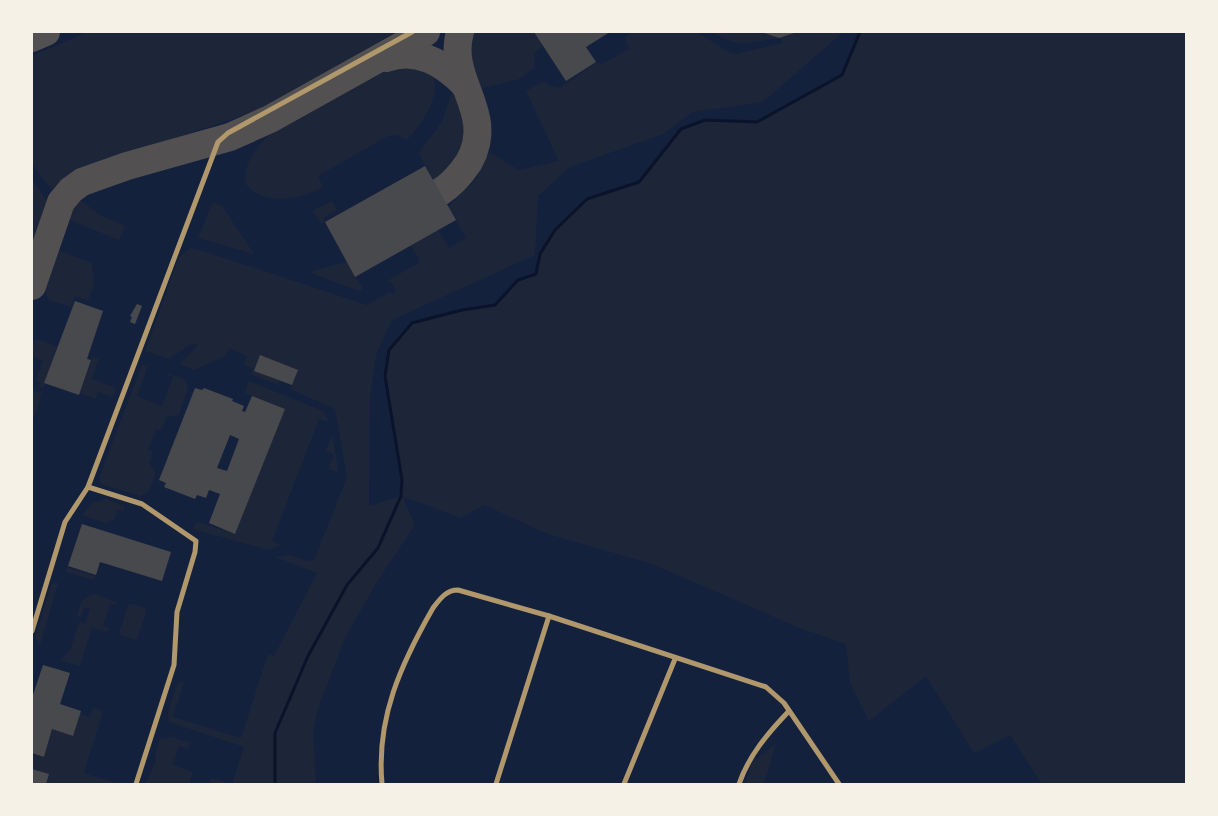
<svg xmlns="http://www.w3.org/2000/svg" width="1218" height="816" viewBox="0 0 1218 816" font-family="Arial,sans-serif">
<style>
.green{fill:#1d2539}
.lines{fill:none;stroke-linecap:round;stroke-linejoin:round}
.stream{stroke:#0b132b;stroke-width:3}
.taxiway{stroke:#525050;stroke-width:28}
.building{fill:#48494c;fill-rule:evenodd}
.minor{stroke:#b1986c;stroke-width:5}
</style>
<rect width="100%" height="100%" fill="#14213d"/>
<g class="green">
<path d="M87 32H396L256 111 73 172 51 189 32 164V56Z"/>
<path d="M473 32H534L543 46 534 53 535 68 519 79 483 88C465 73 469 52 473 32Z"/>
<path d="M631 32H697L730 53 737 54 782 43 781 38C746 41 746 51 712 32H843L763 102 693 112 663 134 570 167 538 196 535 255 392 320 377 352 370 396 369 506 401 496 402 480 385 376 389 350 412 323 462 310 495 305 518 280 536 274 540 254 555 230 587 199 639 182 681 129 705 120 757 122 842 75 860 32H1184L1186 35V784H1042L1010 735 974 753 926 676 869 721 850 683 846 644 802 629 652 564 548 534 484 505 461 518 402 496 415 525 378 580 345 638 318 708 313 731 316 784H209L211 778 232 784 244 747 169 722 168 713 177 683 184 682 173 717 241 738 268 654 274 656 317 573 275 557 290 555 308 561 314 560 347 477 335 409 290 389 297 370 255 371 279 380 278 385 251 374 254 369 244 365 247 356 229 348 225 356 194 370 180 364 198 345 192 343 169 359 145 351 179 257 190 248 200 250 367 305 390 292 392 294 396 291 393 284 387 281 420 262 411 245 438 230 449 248 466 238 448 207 476 179 489 152 519 170 559 161 526 91 544 81 549 86 560 88 596 62 602 64 629 49 625 37Z"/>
<path d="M407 67 418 69 434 77C439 100 422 123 407 140L397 135 388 136 318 176 323 187C301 200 261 207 245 183 244 163 255 148 269 135L383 71Z"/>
<path d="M453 89C473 126 470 158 436 186L419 153 442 122Z"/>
<path d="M32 179 47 201 32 248Z"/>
<path d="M80 200 100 215 125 226 119 240 67 219Z"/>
<path d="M332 201 337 210 323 218 325 222 322 224 312 211Z"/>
<path d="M213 202 222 206 254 254 198 238Z"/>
<path d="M57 250 92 263 94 284 88 301 75 296 71 307 49 300 43 287Z"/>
<path d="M347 262 363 289 359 291 308 272Z"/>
<path d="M36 339 57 346 32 424V390L41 393 43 388 39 387 41 382 36 380 43 361 32 356V341Z"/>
<path d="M92 357 99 359 92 379 116 388 113 397 98 392 96 399 80 393Z"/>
<path d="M142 365H148L137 396 162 406 173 377 167 374 169 373 185 380 188 387 179 415 167 417 161 430 156 429 148 450 153 452 149 463 156 473 149 491 140 496 101 484 99 478Z"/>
<path d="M249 381 323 411 329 422 319 419 272 541 281 545 269 550 193 529 196 522 235 533 284 409 245 393Z"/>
<path d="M332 434 338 468 337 472 328 469 334 454 326 451Z"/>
<path d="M104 498 124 506V511L117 510 114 521 109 520 108 524 82 515 94 502 102 501Z"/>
<path d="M67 567 95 576 94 580 66 572Z"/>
<path d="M56 582 58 583 40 645 35 638 51 585Z"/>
<path d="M96 594 117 603 116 605 110 604 103 626 109 628 108 632 92 628 80 666 60 660 70 651 79 622 85 624 90 609 84 607 81 617 77 616C80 605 83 595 96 594Z"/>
<path d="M131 604 145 608 146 612 137 640 119 634 128 605Z"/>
<path d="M93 708 103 711 84 773 119 784H46L49 774 32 769V753L44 757 52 729 73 736 80 714 90 717Z"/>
<path d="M170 737 190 742 188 749 179 746 173 765 193 772 189 784H145L156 761 155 754 160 739Z"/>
<path d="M776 744 764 784H745L752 762Z"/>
</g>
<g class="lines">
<path class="stream" d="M275 784V733L308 656 347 585 378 548 401 496 402 480 385 376 389 350 412 323 462 310 495 305 518 280 536 274 540 254 555 230 587 199 639 182 681 129 705 120 757 122 842 75 860 32"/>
<g class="taxiway">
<path d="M32 38 46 32"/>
<path d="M386 58C417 47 443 63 464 84"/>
<path d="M440 192C453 184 461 174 469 162 497 112 446 81 460 32"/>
<path d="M32 286 61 202 71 190 82 182 127 166 230 137 270 119 426 32"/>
</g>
</g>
<g class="building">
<path d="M534 32H610L586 47 596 62 566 81Z"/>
<path d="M761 32H797L779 38Z"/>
<path d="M425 166 456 220 355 277 325 222Z"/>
<path d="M75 301 103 311 87 359 91 360 79 395 44 383Z"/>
<path d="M137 304 142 306 135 324 130 322 132 317 130 316Z"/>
<path d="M260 355 298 370 292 385 254 371Z"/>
<path d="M195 388 202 390 204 388 233 399 232 401 244 406 242 411 245 412 252 396 285 409 235 534 209 523 220 494 209 490 206 498 197 495 195 499 164 487 166 483 159 480ZM230 435 239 439 227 471 217 468Z"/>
<path d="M82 524 171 552 162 581 100 562 96 575 68 566Z"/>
<path d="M43 665 70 673 60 704 81 711 73 736 52 729 44 757 32 753V698Z"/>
<path d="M32 769 49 774 46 784H32Z"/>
</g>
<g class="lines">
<g class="minor">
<path d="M88 487 142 504 196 541 195 552 177 612 174 665 136 784"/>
<path d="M32 631 65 522 88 487 218 142 228 133 412 32"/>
<path d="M382 784C376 718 401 664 433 608 440 599 446 590 458 590L549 616 766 687 784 703 839 784"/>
<path d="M496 784 549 616"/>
<path d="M624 784 675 659"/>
<path d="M739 784C749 755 768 733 789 711"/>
</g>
</g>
<rect width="1218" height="816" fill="none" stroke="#f6f1e7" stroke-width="66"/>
</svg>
